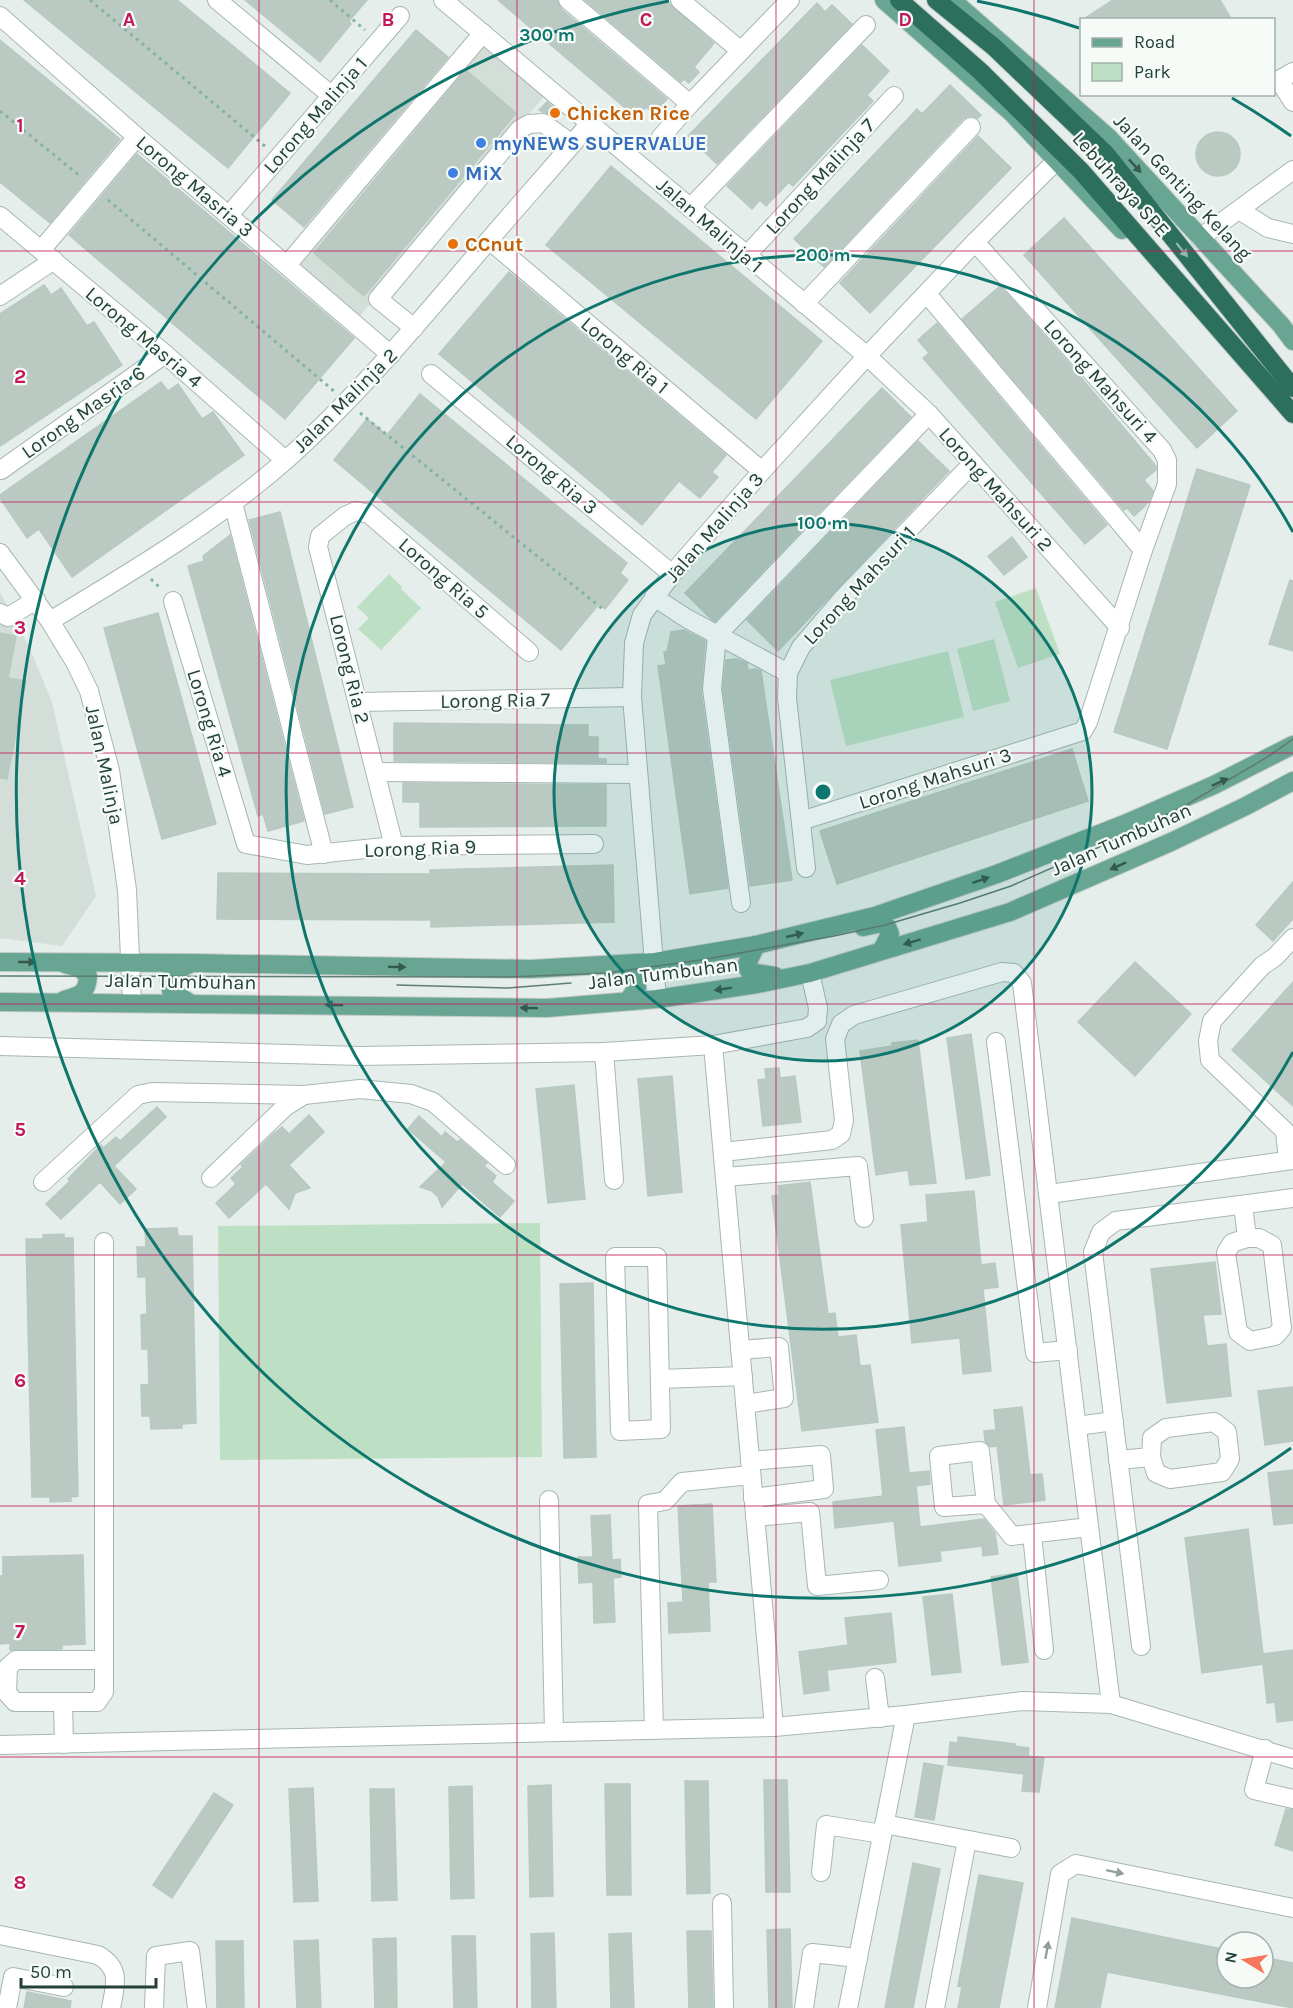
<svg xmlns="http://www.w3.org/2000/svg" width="1293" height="2008" viewBox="0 0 1293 2008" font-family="Karla,sans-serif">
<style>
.built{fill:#d3ded8}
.green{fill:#bde0c4}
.building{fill:#bacac2;stroke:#b7c9c0;stroke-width:1.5}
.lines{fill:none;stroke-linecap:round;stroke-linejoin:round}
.minor-casing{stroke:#a7b7b1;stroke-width:20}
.major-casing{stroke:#c1cac7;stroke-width:20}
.highway-casing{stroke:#c1cac7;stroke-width:20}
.path{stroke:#84b3a1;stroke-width:3;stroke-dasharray:3 4.5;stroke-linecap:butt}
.minor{stroke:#fff;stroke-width:18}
.major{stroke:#68a592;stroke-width:18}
.highway{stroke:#2d6f5d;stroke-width:18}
.tram{stroke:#5e7d72;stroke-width:1.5}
.oneway{fill:#345a4e}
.oneway2{fill:#92b5aa}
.oneway3{fill:#91a09b}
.grid{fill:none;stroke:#c2185b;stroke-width:1.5;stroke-opacity:0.55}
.ring{fill:none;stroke:#0f766e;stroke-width:3}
.food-dot{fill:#e8710a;stroke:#f6fbf8;stroke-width:2}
.shop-dot{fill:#3f7fe0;stroke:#f6fbf8;stroke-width:2}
.labels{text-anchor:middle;stroke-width:4.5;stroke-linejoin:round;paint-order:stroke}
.food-label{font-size:20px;font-weight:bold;fill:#c56008;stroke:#f6fbf8;text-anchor:start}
.street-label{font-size:20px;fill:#234137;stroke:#f6fbf8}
.shop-label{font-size:20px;font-weight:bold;fill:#366cbe;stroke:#f6fbf8;text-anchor:start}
.grid-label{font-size:20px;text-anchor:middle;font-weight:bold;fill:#c2185b;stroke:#f6fbf8;stroke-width:4.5;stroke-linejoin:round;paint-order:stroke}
.centre{fill:#0f766e;stroke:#f6fbf8;stroke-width:3}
.ring-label{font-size:18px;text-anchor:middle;font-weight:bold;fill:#0f766e;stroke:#f6fbf8;stroke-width:4.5;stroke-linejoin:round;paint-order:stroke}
</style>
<rect width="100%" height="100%" fill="#e5eeea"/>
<g class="built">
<path d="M482 42 546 94 359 317 296 264Z"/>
<path d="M0 592 29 647 52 702 96 896 62 946 0 938Z"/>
</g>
<g class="green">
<path d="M389 574 402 587 401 589 421 608 381 650 358 629 369 618 357 607Z"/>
<path d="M1036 588 1060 654 1018 668 995 602Z"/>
<path d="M994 639 1010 701 973 711 957 649Z"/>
<path d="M948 651 964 717 846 746 830 680Z"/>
<path d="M540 1223 542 1457 220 1460 218 1226Z"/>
</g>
<g class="building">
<path d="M24 0H177L290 93 228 168Z"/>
<path d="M245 0H367L349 21 351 24 320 62Z"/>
<path d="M498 0H557L561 9 667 99 654 114 646 107 637 118Z"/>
<path d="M585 0H665L714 43 694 67 699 72 689 83 684 79 681 82Z"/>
<path d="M1113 0H1220L1232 20H1082Z"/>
<path d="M817 3 825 12 832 5 852 24 717 164 688 136Z"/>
<path d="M416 30 448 57 304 227 272 200Z"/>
<path d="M0 40 120 139 50 223 0 182Z"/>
<path d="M862 45 889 71 867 95 873 101 793 186 789 182 766 206 760 200 752 209 727 186Z"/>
<path d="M466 70 516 113 364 296 314 253Z"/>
<path d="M950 85 981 115 978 118 968 116 963 119 824 267 794 239 917 109 922 114Z"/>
<path d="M547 102 559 112 554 117 539 110Z"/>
<circle cx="1218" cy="154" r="22"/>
<path d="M978 136 1011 168 870 313 840 283Z"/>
<path d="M137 154 354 338 285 419 69 235Z"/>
<path d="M611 166 822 341 756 419 546 245Z"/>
<path d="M1064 218 1237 411 1197 448 1024 255Z"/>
<path d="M509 272 726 455 712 472 718 477 700 498 679 481 642 525 439 354Z"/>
<path d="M44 285 51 295 61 288 87 326 94 322 122 365 0 446V314Z"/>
<path d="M1000 286 1073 368 1156 466V470L1144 480 1153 491 1150 499 1145 506 1134 516 1127 508 1124 510 962 319Z"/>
<path d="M937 323 1107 525 1085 544 923 358 929 353 918 340Z"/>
<path d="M161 382 168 391 178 384 202 419 213 412 244 455 72 577 39 529 27 538 0 498V495Z"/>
<path d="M882 388 911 417 715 621 711 619 685 593Z"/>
<path d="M420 394 627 563 620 573 628 580 605 609 599 604 561 650 334 460 367 419 387 435Z"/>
<path d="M918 441 949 471 778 651 747 620Z"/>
<path d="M1197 469 1250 485 1167 749 1114 732Z"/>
<path d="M280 512 353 807 325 814 249 520Z"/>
<path d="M230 535 304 821 268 831 263 814 258 816 188 566 204 561 203 556Z"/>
<path d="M1012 537 1027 557 1004 575 988 556Z"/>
<path d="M1290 580 1293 581V651L1269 644Z"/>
<path d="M158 613 216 824 162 839 104 628Z"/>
<path d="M684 630 705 641 701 691 728 888 690 894 658 666 666 665 664 652H667L671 632Z"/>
<path d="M0 633 16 636 8 678 26 681 7 779 0 778Z"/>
<path d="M737 659 747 663 748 670 756 669 761 671 792 880 750 886 723 689 726 660Z"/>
<path d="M394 723 588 725V737H598V759H606V763L394 761Z"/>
<path d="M1072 749 1088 801 837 884 820 831Z"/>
<path d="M403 783 606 785V826L420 827V802H403Z"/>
<path d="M613 865 614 922 431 927V920L217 919 218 873 430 874V870Z"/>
<path d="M1293 882V919L1273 941 1256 925Z"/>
<path d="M1135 962 1191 1014 1135 1076 1078 1022Z"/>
<path d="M1293 982V1106L1232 1050Z"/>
<path d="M971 1034 990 1175 966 1179 947 1038Z"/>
<path d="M918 1040 936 1183 910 1185 908 1170 876 1175 860 1051 892 1046V1043Z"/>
<path d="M779 1068 780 1078 795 1076 801 1122 763 1126 758 1080 766 1079 765 1069Z"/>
<path d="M672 1076 682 1192 648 1196 638 1079Z"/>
<path d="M574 1085 585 1199 548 1203 536 1089Z"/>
<path d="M157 1107 166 1117 114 1166 136 1189 120 1204 100 1182 61 1219 46 1204 70 1181 68 1179 101 1145 103 1148 116 1137 120 1141Z"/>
<path d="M309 1115 324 1132 289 1165 310 1188 295 1193 289 1209 266 1184 229 1218 216 1203 236 1184 231 1178 243 1167 241 1165 272 1135 282 1127 289 1134Z"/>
<path d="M419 1116 442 1137 445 1132 457 1142 460 1140 487 1163 484 1166 496 1176 492 1182 514 1201 500 1217 462 1184 442 1207 438 1197 432 1191 420 1187 446 1162 408 1129Z"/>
<path d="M810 1182 828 1314 835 1313 838 1337 856 1335 860 1366 870 1365 878 1422 802 1431 772 1196 779 1195 778 1186Z"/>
<path d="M974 1191 981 1265 995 1263 998 1287 983 1289 991 1371 963 1374 960 1338 912 1343 901 1225 928 1222 926 1195Z"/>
<path d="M177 1228 178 1236H192L196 1423 182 1424V1428L151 1429 150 1416H142L141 1385H149L148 1349H142L141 1315 147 1314 146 1277H138L137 1247H146L145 1229Z"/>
<path d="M64 1234V1238H73L78 1496 71 1497V1501L50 1502V1497H32L26 1239H43V1235Z"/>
<path d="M1215 1262 1221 1314 1203 1315 1207 1346 1226 1344 1231 1396 1167 1403 1151 1269Z"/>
<path d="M593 1283 596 1457 564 1458 560 1284Z"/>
<path d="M1293 1387V1441L1265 1445 1258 1391Z"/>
<path d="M1022 1407 1030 1475 1042 1474 1045 1500 1004 1505 997 1446 990 1447 985 1441 984 1431 996 1430 994 1410Z"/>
<path d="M904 1427 909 1473 929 1471 930 1484 916 1486 920 1527 984 1519 995 1533 998 1554 983 1556 982 1546 940 1551 941 1561 899 1566 894 1521 835 1528 833 1502 883 1496 876 1430Z"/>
<path d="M1293 1470V1523L1274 1525 1268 1473Z"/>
<path d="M712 1504 716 1582H708L710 1631 669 1633 668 1603 683 1602 678 1506Z"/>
<path d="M610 1515 612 1560 620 1559 621 1577 613 1578 615 1622 594 1623 593 1582 579 1583 578 1557H593L591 1516Z"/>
<path d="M1248 1529 1263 1654 1293 1650V1720L1277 1722 1275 1702 1267 1703 1263 1664 1202 1673 1185 1538Z"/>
<path d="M83 1555 85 1644 62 1645V1649L10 1650V1643L0 1644V1576H3V1557Z"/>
<path d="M1017 1573 1028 1662 1002 1665 991 1577Z"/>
<path d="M952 1594 961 1672 932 1675 923 1597Z"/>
<path d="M891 1613 896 1662 827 1670 829 1690 804 1694 799 1652 848 1645 845 1618Z"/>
<path d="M958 1737 1015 1744V1746L1029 1748 1028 1756 1044 1758 1039 1792 1022 1791 1024 1774 948 1765 950 1742 958 1743Z"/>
<path d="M924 1763 943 1766 934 1820 915 1817Z"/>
<path d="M764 1780H787L790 1892H766Z"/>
<path d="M685 1781H708L710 1893 687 1894Z"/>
<path d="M605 1784H630L631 1895H607Z"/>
<path d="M551 1785 553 1896 530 1897 528 1786Z"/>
<path d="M472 1786 474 1898 451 1899 449 1787Z"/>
<path d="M313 1788 318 1901 294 1902 289 1789Z"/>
<path d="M370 1789H394L397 1900 372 1901Z"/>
<path d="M214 1793 233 1805 172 1898 153 1885Z"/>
<path d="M1286 1809 1293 1810V1851L1275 1845Z"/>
<path d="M913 1863 940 1869 913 2008H885Z"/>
<path d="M979 1875 1023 1883 999 2008H958L962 1987 958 1986Z"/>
<path d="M1072 1918 1227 1950V1978H1263V1957L1293 1963V2008L1107 1972 1100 2008H1055Z"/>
<path d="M790 1929 792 2008H769L767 1930Z"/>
<path d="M687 1931H711L713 2008H689Z"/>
<path d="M554 1933 556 2008H532L531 1934Z"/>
<path d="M631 1933 634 2008H611L609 1934Z"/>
<path d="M452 1936H475L477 2008H454Z"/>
<path d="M396 1938 397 2008H375L373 1939Z"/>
<path d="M318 1940 321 2008H297L294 1941Z"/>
<path d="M216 1941H243L244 2008H217Z"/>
<path d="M27 1992 71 2001 70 2008H24Z"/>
</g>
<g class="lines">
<g class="minor-casing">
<g id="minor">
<path d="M217 0 332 96"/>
<path d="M443 0 867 356 929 414 1120 628"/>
<path d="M568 0 690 104"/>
<path d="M680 0 741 51"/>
<path d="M0 16 137 137 391 355"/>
<path d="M1293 72 1279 80 1293 102"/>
<path d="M661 137 690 104 790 0"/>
<path d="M690 208 866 25"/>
<path d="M1239 210 1268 228 1293 234"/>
<path d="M229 215 400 16"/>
<path d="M0 216 165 354 285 460"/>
<path d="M1200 238 1293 170"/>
<path d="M489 240 762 471"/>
<path d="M42 249 137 137"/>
<path d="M746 256 894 96"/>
<path d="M287 265 483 33"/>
<path d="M927 294 1143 550"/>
<path d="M0 296 54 260"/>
<path d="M804 304 971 127"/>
<path d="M414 328 378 299 520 129 529 124 543 123 572 144"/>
<path d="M431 374 672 574"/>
<path d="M1 470 165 354"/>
<path d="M233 503 324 854"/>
<path d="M0 553 50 621 75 662 89 691 110 770 127 890 132 1003"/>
<path d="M654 597 686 618 788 673"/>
<path d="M173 601 246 844 307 855 394 846 594 844"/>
<path d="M0 613 8 617 36 600"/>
<path d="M50 621C131 572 214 523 286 460 352 401 409 334 466 267 507 218 550 171 591 122"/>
<path d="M358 702 632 697"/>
<path d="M376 772 638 774"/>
<path d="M801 821 1083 731 1088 722 1143 550 1167 484V460L1162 450 975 242"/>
<path d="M394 846 318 547 320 536 345 516 356 511 369 514 529 652"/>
<path d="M806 868 787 698 788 673 801 647 843 598 973 463"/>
<path d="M741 903 712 689 717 635 929 414"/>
<path d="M657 999 632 697 634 643 642 615 672 574 762 471 867 356 975 242 1056 161"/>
<path d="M996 1042 1035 1353 1068 1350"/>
<path d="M713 1045 774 1727"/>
<path d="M0 1046 360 1056 604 1052 713 1045 807 1028 817 1021 818 1008 810 973"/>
<path d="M604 1052 614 1180"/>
<path d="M723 1152 832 1140 841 1134 844 1120 835 1039 841 1024 854 1015 1002 972 1014 973 1022 983 1111 1704"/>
<path d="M1288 1160 1285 1131 1210 1060 1208 1041 1212 1021 1262 966 1275 957 1293 938"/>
<path d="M725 1177 858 1166 864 1218"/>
<path d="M211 1178 285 1107 304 1095"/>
<path d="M43 1182 138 1095 152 1092 304 1095 360 1089 411 1094 433 1102 506 1165"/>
<path d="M1049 1194 1293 1160"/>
<path d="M1243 1205 1247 1238H1259L1272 1245 1282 1328 1275 1336 1250 1341 1238 1332 1226 1253 1232 1243 1247 1238"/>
<path d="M104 1242V1692L97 1702H15L7 1693 8 1667 16 1660H104"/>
<path d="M615 1257H657L661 1429 620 1431Z"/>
<path d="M740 1350 779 1347 784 1398 745 1404"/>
<path d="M660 1379 743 1376"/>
<path d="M1077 1426 1114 1421"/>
<path d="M1118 1460 1151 1457 1152 1438 1166 1428 1214 1422 1227 1432 1230 1459 1222 1472 1170 1479 1156 1473 1151 1457"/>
<path d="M750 1461 821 1455 824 1489 753 1498"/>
<path d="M549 1500 554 1732"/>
<path d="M986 1504 980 1451 939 1456 944 1507 986 1504 1012 1536 1089 1527"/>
<path d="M755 1517 810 1512 817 1586 879 1580"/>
<path d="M1032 1534 1044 1650"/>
<path d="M1141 1646 1093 1252 1101 1232 1116 1221 1293 1198"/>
<path d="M875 1678 880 1718"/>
<path d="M63 1703 64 1744"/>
<path d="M654 1730 648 1504 665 1501 682 1482 751 1475"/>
<path d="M0 1745 774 1727 906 1715 1022 1701 1111 1704 1293 1759"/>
<path d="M1265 1749 1254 1790 1293 1799"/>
<path d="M884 1824 1011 1848"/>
<path d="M821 1872 826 1825 882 1834"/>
<path d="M722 1903 724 2008"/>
<path d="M0 1935 98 1955C122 1969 115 1985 111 2008"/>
<path d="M7 2008 13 1977 64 1987"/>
<path d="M154 2008 156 1956 190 1951 197 2008"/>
<path d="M804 2008 812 1953 858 1958"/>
<path d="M848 2008 906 1715"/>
<path d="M935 2008 967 1840"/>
<path d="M1037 2008 1060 1874 1076 1864 1293 1908"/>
</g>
</g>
<g class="major-casing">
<g id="major">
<path d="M884 0 1012 113 1122 230"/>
<path d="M952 0 1109 138 1281 325 1293 341"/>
<path d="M863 927 882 923 887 927 890 934 882 950"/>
<path d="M756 945 746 966 750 972 775 976"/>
<path d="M0 962 192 963 531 969 655 962 756 945 875 916 997 874 1127 823 1214 785 1293 745"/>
<path d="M611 969 628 973 636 979 637 987 628 1001"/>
<path d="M64 1000C80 995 87 994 88 976L80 968 65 964"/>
<path d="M0 1002 547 1008 657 999 757 984 810 973 1010 912 1171 842 1246 806 1293 781"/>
<path d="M190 1003 171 991 169 979 177 970 192 963"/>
</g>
</g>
<g class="highway-casing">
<g id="highway">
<path d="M899 0 980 71 1081 171 1293 414"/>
<path d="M936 0 994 47 1106 154 1293 388"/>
</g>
</g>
<g class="path">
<path d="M90 0 266 147"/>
<path d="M330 0 365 30"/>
<path d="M0 111 80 176"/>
<path d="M108 200 334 391"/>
<path d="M360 413 605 611"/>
<path d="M151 579 161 589"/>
</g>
<use href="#minor" class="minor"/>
<use href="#major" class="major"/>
<use href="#highway" class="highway"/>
<g class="tram">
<path d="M0 976 507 977 606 973 701 960 834 936 885 925 960 903 1011 886 1097 848 1186 805 1269 756 1293 739"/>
<path d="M397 985 507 988 571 983"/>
</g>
</g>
<defs><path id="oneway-solid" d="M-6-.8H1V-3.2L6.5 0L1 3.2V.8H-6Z" transform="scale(1.5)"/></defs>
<g class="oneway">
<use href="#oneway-solid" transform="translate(1135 166) rotate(47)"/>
<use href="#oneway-solid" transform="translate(1220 782) rotate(-25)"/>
<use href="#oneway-solid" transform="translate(1118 866) rotate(156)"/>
<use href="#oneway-solid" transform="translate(981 880) rotate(-19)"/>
<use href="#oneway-solid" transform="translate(795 935) rotate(-13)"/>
<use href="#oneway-solid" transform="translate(912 942) rotate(163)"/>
<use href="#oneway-solid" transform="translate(27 962)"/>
<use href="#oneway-solid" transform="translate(397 967) rotate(1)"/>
<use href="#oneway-solid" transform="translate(723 989) rotate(171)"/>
<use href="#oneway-solid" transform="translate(334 1005) rotate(-179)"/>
<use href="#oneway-solid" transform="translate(529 1008) rotate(-179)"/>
</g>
<use class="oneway2" href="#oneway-solid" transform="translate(1182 250) rotate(51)"/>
<g class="oneway3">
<use href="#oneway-solid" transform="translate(1115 1872) rotate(12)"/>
<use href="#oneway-solid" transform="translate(1047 1950) rotate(-80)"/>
</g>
<path class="grid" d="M259 0V2008M517 0V2008M776 0V2008M1034 0V2008M0 251H1293M0 502H1293M0 753H1293M0 1004H1293M0 1255H1293M0 1506H1293M0 1757H1293"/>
<circle cx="823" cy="792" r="269" fill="#0f766e" fill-opacity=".12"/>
<g class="ring">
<circle cx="823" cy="792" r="269"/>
<path d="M1293 1052A537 537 0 1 1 1293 532"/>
<path d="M1291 1448A806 806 0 1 1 669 1M977 1A806 806 0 0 1 1079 28M1232 98A806 806 0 0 1 1291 136"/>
</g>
<g class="food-dot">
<circle cx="555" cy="113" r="6"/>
<circle cx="453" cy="244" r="6"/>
</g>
<g class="shop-dot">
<circle cx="481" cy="143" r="6"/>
<circle cx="453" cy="173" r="6"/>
</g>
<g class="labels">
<g class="food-label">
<text x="567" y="120">Chicken Rice</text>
<text x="465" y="251">CCnut</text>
</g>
<g class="street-label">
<text transform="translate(315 115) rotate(-49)" y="7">Lorong Malinja 1</text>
<text transform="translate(820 176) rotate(-47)" y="7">Lorong Malinja 7</text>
<text transform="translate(1121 184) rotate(48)" y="7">Lebuhraya SPE</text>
<text transform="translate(195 186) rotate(40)" y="7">Lorong Masria 3</text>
<text transform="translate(1183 187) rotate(47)" y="7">Jalan Genting Kelang</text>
<text transform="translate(710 225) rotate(41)" y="7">Jalan Malinja 1</text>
<text transform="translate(144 337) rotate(40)" y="7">Lorong Masria 4</text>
<text transform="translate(625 355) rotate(40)" y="7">Lorong Ria 1</text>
<text transform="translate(1101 381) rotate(48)" y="7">Lorong Mahsuri 4</text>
<text transform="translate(345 400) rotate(-45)" y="7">Jalan Malinja 2</text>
<text transform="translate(83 412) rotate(-35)" y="7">Lorong Masria 6</text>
<text transform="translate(552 474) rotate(40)" y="7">Lorong Ria 3</text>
<text transform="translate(996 489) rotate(48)" y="7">Lorong Mahsuri 2</text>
<text transform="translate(714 527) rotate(-49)" y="7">Jalan Malinja 3</text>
<text transform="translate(444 578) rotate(41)" y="7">Lorong Ria 5</text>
<text transform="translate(859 585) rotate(-47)" y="7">Lorong Mahsuri 1</text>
<text transform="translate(350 669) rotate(76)" y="7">Lorong Ria 2</text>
<text transform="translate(495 700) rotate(-1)" y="7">Lorong Ria 7</text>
<text transform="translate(210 723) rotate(73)" y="7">Lorong Ria 4</text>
<text transform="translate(105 765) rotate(78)" y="7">Jalan Malinja</text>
<text transform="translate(935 778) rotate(-18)" y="7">Lorong Mahsuri 3</text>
<text transform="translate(1121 839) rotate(-24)" y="7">Jalan Tumbuhan</text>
<text transform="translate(420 848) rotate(-2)" y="7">Lorong Ria 9</text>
<text transform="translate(663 973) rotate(-7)" y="7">Jalan Tumbuhan</text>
<text transform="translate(181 981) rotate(1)" y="7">Jalan Tumbuhan</text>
</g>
<g class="shop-label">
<text x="493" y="150">myNEWS SUPERVALUE</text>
<text x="465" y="180">MiX</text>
</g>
</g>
<g class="grid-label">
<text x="129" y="26">A</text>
<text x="388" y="26">B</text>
<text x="646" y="26">C</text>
<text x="905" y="26">D</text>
<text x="20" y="132">1</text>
<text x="20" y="383">2</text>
<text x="20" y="634">3</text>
<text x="20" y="885">4</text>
<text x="20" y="1136">5</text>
<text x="20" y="1387">6</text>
<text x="20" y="1638">7</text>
<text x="20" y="1889">8</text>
</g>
<circle cx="823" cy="792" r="9" class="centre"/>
<g class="ring-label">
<text x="547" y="41">300 m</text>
<text x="823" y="261">200 m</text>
<text x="823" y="529">100 m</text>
</g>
<rect x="1080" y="18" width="195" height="78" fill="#f6fbf8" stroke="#a2b1ab" stroke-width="1.5"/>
<rect x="1092" y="38" width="30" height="9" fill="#68a592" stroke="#a2b1ab" stroke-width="1.5"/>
<text x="1134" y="48" font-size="18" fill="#234137">Road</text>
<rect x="1092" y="63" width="30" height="18" fill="#bde0c4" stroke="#a2b1ab" stroke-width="1.5"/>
<text x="1134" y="78" font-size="18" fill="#234137">Park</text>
<g transform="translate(1245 1960) rotate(281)"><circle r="28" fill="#f6fbf8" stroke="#a2b1ab" stroke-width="1.5"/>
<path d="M0-4.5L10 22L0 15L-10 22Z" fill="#f6775b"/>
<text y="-9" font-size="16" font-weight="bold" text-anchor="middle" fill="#234137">N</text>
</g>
<path d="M21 1978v9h135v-9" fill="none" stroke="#234137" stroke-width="3"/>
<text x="30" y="1978" font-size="18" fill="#234137" stroke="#f6fbf8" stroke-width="4.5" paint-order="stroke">50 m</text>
</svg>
